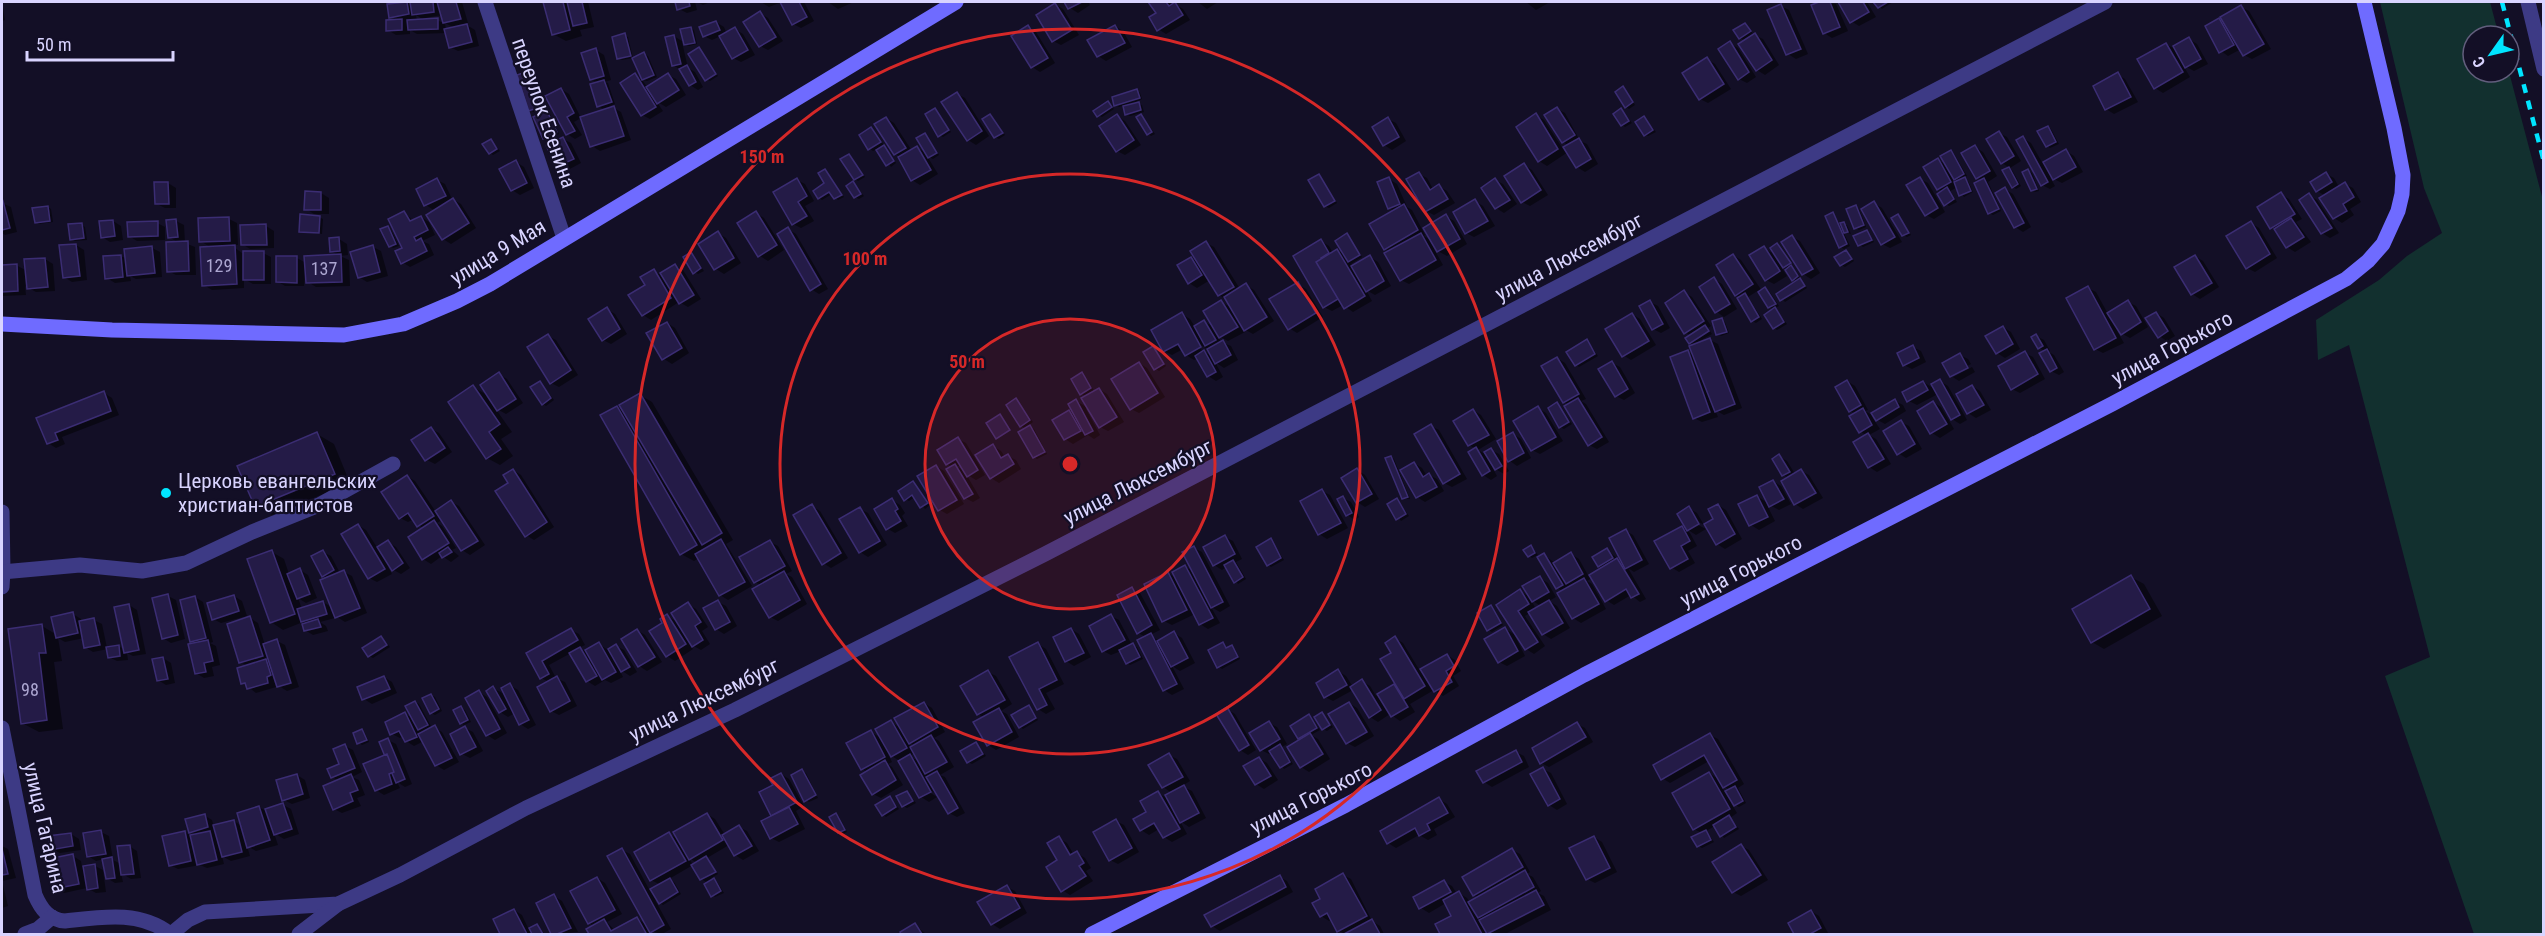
<svg xmlns="http://www.w3.org/2000/svg" width="2545" height="936" viewBox="0 0 2545 936" font-family="'Roboto Condensed',sans-serif">
<style>
.green{fill:#12302f}
.shadow{fill:#0007;fill-rule:evenodd}
.building{fill:#241b47;stroke:#3b2d73;stroke-width:1.5}
.lines{fill:none;stroke-linecap:round;stroke-linejoin:round}
.street{stroke:#3d3a85;stroke-width:15}
.secondary{stroke:#6f6bff;stroke-width:15}
.rail{stroke:#00e5ff;stroke-width:4.5;stroke-dasharray:9 8;stroke-linecap:butt}
.ring{fill:none;stroke:#d62828;stroke-width:3}
.poi-dot{fill:#00e5ff;stroke:#130f26;stroke-width:2}
.labels{text-anchor:middle;stroke-width:4.5;stroke-linejoin:round;paint-order:stroke}
.number-label{font-size:18px;fill:#aca6d1}
.street-label{font-size:21px;fill:#d9d4ff;stroke:#130f26}
.poi-label{font-size:21px;fill:#d9d4ff;stroke:#130f26;text-anchor:start}
.centre{fill:#d62828;stroke:#130f26;stroke-width:3}
.ring-label{font-size:18px;text-anchor:middle;font-weight:bold;fill:#d62828;stroke:#130f26;stroke-width:4.5;stroke-linejoin:round;paint-order:stroke}
</style>
<rect width="100%" height="100%" fill="#130f26"/>
<path class="green" d="M2380 2H2490L2499 36H2473V72H2509L2544 204 2543 934H2474L2385 676 2430 657 2349 345 2318 360 2316 320 2379 280 2407 256 2442 233 2424 188Z"/>
<g class="shadow">
<path d="M2 2 5 20 2 21Z"/>
<path d="M406 2 412 6V3L421 2H435L439 4V2H462L468 23 465 24 475 30 479 46 458 51 450 47 447 33 417 34 410 30V34L396 35 388 30 398 21 391 17ZM416 15 424 20 417 21ZM442 15 445 24 437 20H425V18ZM445 23 455 28 446 31Z"/>
<path d="M545 2H588L594 27 580 30 582 36 566 41 553 34Z"/>
<path d="M676 2H695L697 10 687 13 679 9Z"/>
<path d="M697 2H710L703 5Z"/>
<path d="M761 2H804L814 21 801 28 793 24 782 2 769 7Z"/>
<path d="M828 2H854L838 9Z"/>
<path d="M1065 2H1088L1090 5 1078 13 1070 8Z"/>
<path d="M1150 2H1170L1172 6 1175 4 1183 9 1190 20 1166 34 1158 29V14Z"/>
<path d="M1198 2H1218L1207 9Z"/>
<path d="M1526 2H1550L1536 10Z"/>
<path d="M1823 2 1836 4 1848 31 1832 38 1824 33 1813 6Z"/>
<path d="M1840 2H1867L1876 17 1859 26 1851 21Z"/>
<path d="M1875 2H1893L1882 9Z"/>
<path d="M1055 4 1063 9 1079 35 1061 45 1053 41Z"/>
<path d="M1781 6 1789 10 1808 54 1796 59 1788 54Z"/>
<path d="M2241 7 2249 11 2271 49 2252 59 2244 55 2241 49 2228 56 2221 51 2219 20 2226 24Z"/>
<path d="M760 13 768 18 783 41 768 50 760 46Z"/>
<path d="M716 22 724 27 727 34 735 29 743 34 755 55 741 62 733 58 721 36 712 40 704 36Z"/>
<path d="M1745 24 1754 35 1763 39 1779 65 1765 75 1757 70 1746 41 1740 38Z"/>
<path d="M1115 26 1123 31 1132 47 1106 61 1098 56Z"/>
<path d="M1028 27 1036 32 1055 63 1040 72 1032 67Z"/>
<path d="M691 28 694 30 697 44 689 46 682 42 688 68 695 72 703 87 698 90 690 85 681 70 673 65 674 36 685 43Z"/>
<path d="M625 35 628 37 633 58 622 60 619 58Z"/>
<path d="M2189 39 2197 44 2208 64 2194 71 2183 65 2190 77 2163 93 2155 88 2166 44 2178 51Z"/>
<path d="M1730 43 1738 48 1756 77 1747 83 1739 79Z"/>
<path d="M699 49 718 76 710 81 706 79Z"/>
<path d="M596 50 604 55 611 80 605 82 608 83 615 104 610 106 621 112 631 140 600 151 592 146 582 118 605 110 598 106V83L591 79Z"/>
<path d="M644 54 648 56 657 77 647 81 643 80 634 58Z"/>
<path d="M1707 59 1715 64 1731 89 1708 103 1700 99Z"/>
<path d="M529 73 537 77 548 111 545 112 550 114 559 134 547 140 544 138 540 116 530 110Z"/>
<path d="M2117 74 2125 79 2138 102 2114 114 2106 109Z"/>
<path d="M635 75 642 80 648 88 668 75 676 79 686 95 666 107 656 101 663 111 650 119 642 115Z"/>
<path d="M1623 88 1635 105 1629 109 1626 107Z"/>
<path d="M561 89 569 94 581 118 574 122 582 135 575 139 567 134Z"/>
<path d="M1137 91 1140 93 1142 99 1136 102 1142 105 1144 112 1130 116 1126 114 1124 105 1119 107 1115 105Z"/>
<path d="M957 94 965 98 989 136 976 145 968 140Z"/>
<path d="M1108 103 1114 109 1102 117 1098 115Z"/>
<path d="M1557 109 1565 113 1580 141 1587 144 1598 164 1585 172 1577 167 1568 152 1547 166 1539 161 1536 115 1544 120 1563 149 1569 146 1563 142 1546 116Z"/>
<path d="M935 110 951 132 943 137 939 135Z"/>
<path d="M1621 110 1632 123 1625 127 1622 125Z"/>
<path d="M1141 115 1155 134 1151 136 1148 134Z"/>
<path d="M990 116 1005 135 999 139 995 137Z"/>
<path d="M1117 116 1125 121 1141 145 1125 155 1117 151Z"/>
<path d="M886 118 894 123 912 151 917 148 927 153 925 135 928 137 939 155 933 159 927 156 938 174 920 185 912 180 901 157 895 154Z"/>
<path d="M1644 118 1656 132 1648 136 1645 135Z"/>
<path d="M1388 119 1396 123 1406 141 1392 150 1384 145Z"/>
<path d="M2048 127 2051 129 2059 144 2050 148 2047 146Z"/>
<path d="M872 128 896 163 891 167 877 149 873 151 870 149 861 135Z"/>
<path d="M1999 133 2007 137 2021 161 2010 168 2002 163Z"/>
<path d="M2023 138 2031 143 2043 164 2066 151 2074 156 2083 172 2062 183 2050 177 2055 186 2050 189 2042 185Z"/>
<path d="M563 139 571 143 581 163 566 171 558 166Z"/>
<path d="M491 141 500 151 493 155 490 153Z"/>
<path d="M1975 147 1983 152 1997 176 1988 182 2001 211 1993 215 1989 213 1982 181 1978 178 1963 154Z"/>
<path d="M1950 152 1954 154 1967 176 1963 178 1968 181 1973 192 1964 197 1956 188 1950 191 1957 202 1949 206 1946 204 1943 192 1938 189V160L1947 165Z"/>
<path d="M849 156 865 177 858 181 855 179Z"/>
<path d="M516 162 524 167 534 188 520 195 512 190Z"/>
<path d="M1524 165 1532 170 1548 195 1530 206 1522 202Z"/>
<path d="M2009 168 2012 170 2021 186 2016 189 2013 187Z"/>
<path d="M825 170 844 197 838 200 832 194 822 200 819 198 826 184Z"/>
<path d="M2028 171 2032 173 2039 191 2035 192 2032 190Z"/>
<path d="M1419 174 1427 178 1433 189 1439 186 1447 191 1455 203 1434 215 1426 211Z"/>
<path d="M2326 174 2334 178 2339 187 2345 184 2353 188 2361 202 2350 209 2354 215 2342 223 2334 218 2326 196 2317 191Z"/>
<path d="M1319 175 1337 203 1329 208 1325 206Z"/>
<path d="M1389 179 1397 184 1407 207 1412 210 1425 235 1424 236 1432 241 1446 216 1454 221 1467 244 1447 256 1434 249 1443 265 1409 284 1401 280 1390 252 1385 248 1394 211 1389 208Z"/>
<path d="M1920 179 1928 183 1945 212 1934 219 1926 215Z"/>
<path d="M437 180 445 184 452 199 461 204 476 228 451 244 443 239 435 211 426 205 418 190Z"/>
<path d="M797 180 805 184 814 201 805 206 814 221 801 228 793 224Z"/>
<path d="M1495 180 1503 184 1517 204 1504 213 1496 208 1483 188Z"/>
<path d="M168 183 176 188V208H165L157 204Z"/>
<path d="M853 183 864 196 859 199 855 197Z"/>
<path d="M2005 189 2013 194 2031 227 2023 232 2015 227Z"/>
<path d="M321 193 329 198V214H314L306 209Z"/>
<path d="M2281 194 2289 199 2302 219 2296 222 2311 242 2295 252 2287 247 2277 231 2271 228Z"/>
<path d="M2309 195 2317 200 2339 233 2330 238 2322 233Z"/>
<path d="M1475 201 1483 206 1495 226 1474 237 1466 233Z"/>
<path d="M2 203 11 207 17 232 5 235 2 233Z"/>
<path d="M1874 203 1882 208 1902 242 1890 248 1882 244Z"/>
<path d="M48 207 51 209 53 222 39 224 36 222Z"/>
<path d="M1856 207 1859 209 1866 227 1859 230 1855 228Z"/>
<path d="M404 213 414 221 421 217 429 222 435 235 422 241 429 244 434 255 410 267 402 262Z"/>
<path d="M756 213 764 218 784 250 768 261 760 256 739 224Z"/>
<path d="M1832 214 1840 225H1847L1851 234 1843 231 1850 246 1844 249 1840 247Z"/>
<path d="M1898 215 1911 235 1907 237 1903 235Z"/>
<path d="M319 217 323 219 322 234 301 231Z"/>
<path d="M229 219 237 223 238 245H231L242 253H263L271 257V284H253L244 279V288L212 290 204 285 212 248 200 241Z"/>
<path d="M113 221 121 226 123 240 110 242 102 237Z"/>
<path d="M176 221 184 225 185 243 195 247 196 275H176L168 271 179 243 169 237Z"/>
<path d="M157 223 165 227V240L137 241 129 236Z"/>
<path d="M2251 223 2259 228 2277 258 2255 272 2247 268Z"/>
<path d="M82 225 85 227 87 240 75 241 71 239Z"/>
<path d="M266 226 274 231V248L250 249 242 244Z"/>
<path d="M388 227 391 230 399 246 393 248 390 246Z"/>
<path d="M788 229 796 234 828 289 819 294 811 289Z"/>
<path d="M1867 231 1874 242 1863 247 1860 245Z"/>
<path d="M718 233 726 238 741 263 724 274 716 269 700 244Z"/>
<path d="M1347 235 1362 257 1351 264 1353 267 1370 257 1378 262 1391 286 1375 295 1366 290 1372 301 1353 312 1343 305 1332 311 1324 307 1295 256 1321 241 1329 246 1333 253 1337 250 1346 255Z"/>
<path d="M1792 237 1800 241 1820 273 1811 279 1803 274Z"/>
<path d="M339 239 347 244 348 255 340 256 349 260 350 286 316 287 308 282 307 273H305L304 286H285L277 281 297 258 306 263 339 256 331 251Z"/>
<path d="M1206 243 1214 247 1240 289 1246 285 1254 290 1274 321 1253 334 1242 328 1245 332 1228 341 1217 335 1221 342 1231 346 1238 360 1224 368 1215 362 1223 377 1216 381 1208 376 1198 358 1194 360 1186 355 1183 349 1172 355 1164 351 1182 314 1190 319 1195 327 1204 322 1215 327 1221 302 1232 308 1227 300 1219 295 1210 280 1197 288 1189 283 1191 258 1199 263ZM1196 342 1209 350 1213 357 1194 345Z"/>
<path d="M1777 244 1807 288 1785 302 1778 294 1797 282 1784 267Z"/>
<path d="M76 245 84 250 87 280 72 282 64 277Z"/>
<path d="M373 247 381 251 388 276 367 282 359 277Z"/>
<path d="M152 248 160 252 162 277 136 279 130 276 131 281 115 283 107 278 121 256 127 259Z"/>
<path d="M1764 248 1772 253 1787 276 1774 284 1766 280Z"/>
<path d="M1846 251 1854 261 1845 267 1841 265Z"/>
<path d="M691 253 704 271 698 274 694 272Z"/>
<path d="M1733 255 1741 260 1762 291 1766 289 1769 291 1779 306 1775 308 1787 324 1777 330 1774 328V310L1769 307 1759 290 1748 297 1762 319 1756 323 1752 321 1741 297 1736 295Z"/>
<path d="M2195 256 2203 261 2219 287 2200 299 2192 294Z"/>
<path d="M45 259 53 264 55 291 36 292 25 286 26 295 2 296V266L16 265 27 271 26 261Z"/>
<path d="M675 266 683 270 701 299 688 307 679 302 651 320 643 315 647 285 654 271 664 277Z"/>
<path d="M1714 279 1722 284 1737 309 1724 317 1717 312 1701 288Z"/>
<path d="M1298 284 1306 289 1323 317 1297 333 1289 328Z"/>
<path d="M2088 288 2096 292 2108 314 2128 302 2136 306 2148 327 2130 338 2117 331 2124 343 2103 353 2095 349Z"/>
<path d="M1684 292 1692 297 1711 326 1708 328 1712 334 1696 343 1710 340 1718 344 1742 408 1724 415 1715 410 1718 417 1702 422 1694 418 1688 352 1695 356V346L1690 343 1691 336 1685 332Z"/>
<path d="M1650 302 1658 306 1670 328 1661 333 1653 329Z"/>
<path d="M607 309 615 314 627 334 611 344 603 340Z"/>
<path d="M2156 313 2164 318 2175 336 2167 341 2159 336Z"/>
<path d="M1632 314 1640 319 1656 345 1631 360 1623 355Z"/>
<path d="M1721 320 1725 322 1729 333 1721 336 1718 334Z"/>
<path d="M667 323 675 328 689 353 672 364 664 359Z"/>
<path d="M2003 327 2011 332 2020 349 2005 358 1997 353Z"/>
<path d="M548 336 556 340 578 375 559 387 551 383Z"/>
<path d="M2036 336 2044 340 2050 351 2049 352 2054 355 2064 372 2059 375 2051 371 2045 351 2039 348Z"/>
<path d="M1587 341 1598 356 1579 367 1576 365Z"/>
<path d="M1913 347 1921 351 1926 362 1912 369 1904 365Z"/>
<path d="M1153 348 1166 366 1159 371 1156 369Z"/>
<path d="M2025 353 2033 357 2045 379 2020 393 2012 389Z"/>
<path d="M1960 355 1968 359 1971 364 1953 374V377L1972 367 1975 372 1959 381 1951 376Z"/>
<path d="M1557 358 1565 363 1586 399 1581 401 1586 404 1609 442 1597 449 1589 445 1569 405 1564 402Z"/>
<path d="M1139 363 1147 368 1165 397 1139 413 1131 409Z"/>
<path d="M1612 363 1620 367 1635 393 1624 400 1616 396Z"/>
<path d="M499 374 507 379 523 403 506 414 495 408 512 432 501 439 513 456 500 465 487 458 450 403 473 387 489 396Z"/>
<path d="M1082 374 1095 392 1099 389 1107 394 1124 422 1108 431 1100 427 1087 397 1082 394Z"/>
<path d="M1847 381 1855 386 1868 410 1865 411 1872 415 1895 401 1903 405 1906 411 1885 424 1872 417 1880 429 1869 435 1876 439 1891 464 1877 472 1869 467 1867 436 1860 431 1856 414 1850 411Z"/>
<path d="M1940 381 1948 386 1967 420 1960 424 1952 419 1938 394 1917 405 1909 401 1923 382 1935 389Z"/>
<path d="M540 382 554 400 546 406 543 404Z"/>
<path d="M1972 386 1980 391 1991 410 1976 418 1968 413Z"/>
<path d="M104 393 112 398 119 415 62 437 65 444 56 448 48 443 38 419Z"/>
<path d="M640 395 652 402 733 540 726 544 752 586 728 600 720 595 699 558 694 561 681 554 617 407 625 412Z"/>
<path d="M1016 400 1033 422 1028 426 1034 429 1047 454 1037 459 1034 457 1026 429 1021 426Z"/>
<path d="M1076 401 1088 408 1086 409 1100 435 1094 439 1088 435 1073 444 1065 439 1069 412 1076 416Z"/>
<path d="M1933 402 1941 407 1954 429 1940 438 1932 433Z"/>
<path d="M1557 404 1572 424 1564 429 1560 427Z"/>
<path d="M1538 408 1546 413 1563 441 1540 454 1532 450Z"/>
<path d="M1473 410 1481 415 1496 439 1478 450 1485 454 1491 450 1499 454 1509 471 1504 474 1492 467 1497 476 1491 480 1483 475 1476 449 1469 445Z"/>
<path d="M1000 416 1010 428 996 437Z"/>
<path d="M1901 422 1909 426 1922 449 1906 458 1898 453Z"/>
<path d="M1431 426 1439 430 1467 479 1452 487 1444 483Z"/>
<path d="M431 429 439 433 452 452 435 464 427 460Z"/>
<path d="M317 434 334 444 350 483 272 515 256 506Z"/>
<path d="M1513 434 1521 439 1531 458 1517 466 1510 461 1499 442Z"/>
<path d="M958 439 966 443 985 475 976 480 966 474 980 498 973 502 965 498 952 467 947 464ZM961 464 966 471 957 467Z"/>
<path d="M993 446 1001 451 1005 457 1008 456 1016 460 1021 469 999 483 991 478Z"/>
<path d="M1779 456 1787 461 1795 474 1801 471 1809 475 1823 498 1803 509 1795 504 1789 478 1783 475Z"/>
<path d="M1391 457 1394 459 1410 499 1403 498Z"/>
<path d="M1414 463 1422 468 1427 476 1429 475 1437 479 1444 491 1425 502 1417 497Z"/>
<path d="M936 466 944 471 964 504 947 514 940 510Z"/>
<path d="M513 470 521 475 554 527 534 540 526 535 510 483Z"/>
<path d="M1357 470 1365 475 1379 499 1365 507 1357 502Z"/>
<path d="M407 476 415 481 436 512 451 502 459 506 485 545 470 555 462 550 442 520 437 523 442 526 456 548 452 550 459 556 451 562 442 556 431 564 423 559V529L414 519 408 522 400 518Z"/>
<path d="M1773 481 1781 486 1791 504 1779 510 1766 503 1775 521 1759 530 1751 525 1757 496 1769 504Z"/>
<path d="M913 482 930 505 925 509 915 497 909 501 905 499Z"/>
<path d="M1322 491 1330 495 1348 528 1327 539 1319 534Z"/>
<path d="M1343 498 1351 502 1359 517 1355 520 1347 515Z"/>
<path d="M1397 499 1409 516 1401 521 1389 504Z"/>
<path d="M892 500 900 505 905 513 902 516 908 526 895 533 888 529Z"/>
<path d="M1718 505 1726 510 1742 539 1725 549 1717 544 1715 520Z"/>
<path d="M812 506 820 511 848 558 831 568 823 563Z"/>
<path d="M1689 508 1697 513 1704 525 1694 519 1692 522 1706 529 1696 535 1688 530Z"/>
<path d="M860 509 868 513 887 545 868 557 860 552Z"/>
<path d="M358 525 366 530 378 549 388 542 396 547 410 568 401 574 388 567 392 574 377 582 369 578Z"/>
<path d="M1682 528 1690 533 1697 546 1688 551 1695 563 1679 572 1671 567Z"/>
<path d="M1626 531 1633 535 1649 564 1634 572 1628 568 1646 599 1640 602 1631 595 1614 605 1606 600 1592 578 1587 581 1592 584 1606 609 1581 623 1573 618 1559 593 1563 591 1557 588 1544 555 1555 563 1571 554 1579 559 1589 577 1603 569 1599 566 1607 550 1624 564Z"/>
<path d="M1225 537 1233 541 1242 559 1236 562 1246 579 1238 584 1226 567 1222 570 1214 565Z"/>
<path d="M1271 540 1284 560 1271 567 1268 565Z"/>
<path d="M770 542 778 546 792 571 786 574 792 577 807 604 778 621 770 617 761 585 755 582Z"/>
<path d="M1531 547 1538 555 1532 558 1529 556Z"/>
<path d="M1194 548 1202 552 1230 606 1220 612 1211 607 1220 623 1208 629 1200 624 1195 614 1172 625 1164 621 1168 573 1176 578 1185 567 1194 571Z"/>
<path d="M272 552 284 559 289 574 300 570 308 575 317 598 306 603 298 598 302 609 323 602 333 608 328 578 323 576V552L331 556 340 573 344 572 352 576 367 613 345 622 334 615 335 618 320 622 326 626 328 631 313 635 305 630 303 622 283 630 271 622Z"/>
<path d="M2131 577 2144 584 2162 616 2104 649 2092 642Z"/>
<path d="M1540 578 1548 583 1556 597 1549 601 1557 606 1570 628 1551 639 1543 634 1530 613 1525 616 1545 646 1534 654 1526 649 1498 606 1520 591 1530 597ZM1531 600 1541 606 1536 609Z"/>
<path d="M1132 589 1140 593 1160 630 1150 635 1159 641 1174 633 1182 638 1195 663 1180 671 1172 666 1184 689 1172 695 1164 690 1146 637 1138 633Z"/>
<path d="M168 596 176 600 185 639 171 643 163 638Z"/>
<path d="M234 596 242 601 247 616 221 623 213 619Z"/>
<path d="M195 597 203 602 213 642 210 643 216 646 220 665 212 667 214 676 204 678 196 673 197 644 192 641Z"/>
<path d="M718 602 726 606 737 626 724 634 716 629Z"/>
<path d="M688 604 696 609 708 627 702 631 710 644 701 650 690 644 693 649 675 661 667 656V616L679 623Z"/>
<path d="M129 605 137 610 146 654 133 656 127 653 128 660 117 661 109 657 108 649 93 652 85 647 84 638 65 642 58 638 62 661 54 662 63 729 39 732 22 723 42 626 57 635 73 614 81 619 82 622 94 620 102 624 107 648 118 646 125 650Z"/>
<path d="M1491 607 1503 625 1492 632 1488 630Z"/>
<path d="M1111 616 1119 620 1132 645 1137 647 1143 659 1130 665 1127 663 1121 651 1111 655 1103 651Z"/>
<path d="M250 618 258 623 265 645 277 641 285 645 299 687 287 691 279 686 275 676 273 677 276 687 256 693 243 683 247 666 241 662Z"/>
<path d="M1071 629 1079 634 1091 657 1074 666 1066 661Z"/>
<path d="M1505 629 1514 634 1525 656 1507 666 1499 662Z"/>
<path d="M571 630 579 634 585 645 579 648 585 651 599 644 608 650 616 646 624 650 637 672 630 676 619 669 623 677 611 683 605 680 595 686 587 681 571 653 549 665 556 678 565 682 577 706 559 715 551 711 549 682 541 678 528 654Z"/>
<path d="M637 630 645 635 662 662 647 671 639 666Z"/>
<path d="M381 637 390 647 373 658 369 656Z"/>
<path d="M1395 638 1403 643 1420 671 1447 655 1455 660 1461 671 1453 676 1459 686 1443 696 1434 690 1410 704 1415 712 1400 721 1390 714 1378 722 1370 717 1353 690 1333 701 1325 697 1338 671 1346 676 1353 687 1362 681 1370 686 1376 696 1397 684Z"/>
<path d="M1038 644 1046 649 1064 684 1046 693 1055 709 1046 714 1038 709Z"/>
<path d="M1223 644 1228 649 1232 647 1235 649 1240 659 1222 669 1219 667Z"/>
<path d="M163 658 171 663 175 683 166 685 158 680Z"/>
<path d="M988 672 996 676 1012 704 1001 711 1007 714 1019 737 996 750 988 745 985 718 978 714Z"/>
<path d="M384 677 392 682 397 693 372 704 364 699Z"/>
<path d="M510 685 518 690 536 725 528 729 520 724 515 713 508 717 500 712 488 691 493 688 506 695Z"/>
<path d="M479 692 487 697 507 733 495 740 487 735Z"/>
<path d="M431 695 435 697 442 711 435 715 431 713Z"/>
<path d="M415 702 419 704 432 728 434 727 442 732 459 762 444 770 436 765 424 741 414 746 406 741 403 736 400 738 392 734 405 714 414 719Z"/>
<path d="M924 703 932 708 945 732 934 738 939 741 954 767 940 775 945 777 965 813 957 817 949 813 938 795 925 787 924 789 937 797 929 802 921 797 900 761 888 754 892 762 888 764 892 767 903 785 881 798 873 794 867 772 862 769 871 732 881 738 891 722 902 729ZM907 741 915 746 911 748ZM915 753 920 762 909 756Z"/>
<path d="M1349 703 1357 708 1374 736 1355 747 1347 743Z"/>
<path d="M1029 707 1038 720 1023 729 1020 727Z"/>
<path d="M461 708 465 710 471 722 464 725 461 723Z"/>
<path d="M1227 709 1235 714 1256 750 1248 755 1240 750Z"/>
<path d="M1322 714 1333 727 1327 731 1323 729Z"/>
<path d="M1309 716 1320 730 1311 735 1318 739 1330 759 1309 772 1301 767 1302 740 1299 738Z"/>
<path d="M1269 723 1277 727 1287 744 1282 747 1293 764 1284 769 1272 753 1269 754 1261 750Z"/>
<path d="M1577 724 1585 728 1593 742 1549 767 1541 763Z"/>
<path d="M465 728 473 732 483 751 470 758 462 754Z"/>
<path d="M362 731 365 733 369 742 362 745 359 743Z"/>
<path d="M1710 735 1718 739 1744 784 1738 788 1746 803 1739 807 1731 803 1737 813 1730 818 1739 829 1724 838 1715 826 1706 831 1714 842 1702 848 1698 846 1702 833 1694 829 1709 773 1720 780 1709 761 1670 783 1662 778ZM1721 785 1730 790 1725 793Z"/>
<path d="M388 740 396 744 412 784 405 787 397 782 400 788 384 795 376 790 386 756Z"/>
<path d="M976 743 986 756 972 764 968 762Z"/>
<path d="M345 746 353 750 362 772 352 777 359 780 365 795 357 798 361 806 342 813 334 809 339 781 332 777 341 765Z"/>
<path d="M1516 752 1524 756 1529 767 1492 787 1484 782Z"/>
<path d="M1169 755 1177 759 1190 781 1182 786 1192 791 1206 818 1189 827 1180 821 1187 834 1172 842 1164 837 1159 829 1149 835 1141 830 1158 793 1165 797 1172 793 1163 787Z"/>
<path d="M1259 758 1267 763 1278 780 1264 789 1256 784Z"/>
<path d="M1543 769 1551 773 1567 804 1557 810 1549 805Z"/>
<path d="M802 771 806 773 818 798 809 802 806 800Z"/>
<path d="M781 774 789 779 804 806 796 811 805 829 779 842 771 838 774 817 761 793 775 785Z"/>
<path d="M297 775 305 780 310 798 292 804 284 800Z"/>
<path d="M907 792 916 803 907 808 903 806Z"/>
<path d="M890 798 899 809 886 817 883 815Z"/>
<path d="M1439 799 1447 804 1455 817 1434 829 1437 835 1428 840 1419 835 1396 848 1388 843Z"/>
<path d="M283 805 291 809 299 834 284 839 274 833 278 845 256 851 247 846 250 856 231 861 222 856 224 864 207 868 200 865 178 869 170 865 185 832 191 836 196 835 190 832 204 815 212 820 214 827 234 821 242 826 259 807 268 812Z"/>
<path d="M707 814 715 819 725 835 739 827 747 831 759 851 743 860 735 855 729 845 707 858 718 874 711 878 717 882 724 893 715 897 712 895 708 883 701 879 693 865 697 863 688 857 693 865 669 879 674 882 681 894 663 905 655 900 671 929 662 934 649 931 651 934H590L588 929 594 926 589 923 597 878 605 883 622 914 607 922 615 931 637 919 646 924 622 850 630 854 650 891 661 885 651 880 669 834 680 840Z"/>
<path d="M836 815 839 817 847 832 843 834 839 832Z"/>
<path d="M1116 821 1124 825 1139 852 1118 864 1110 860Z"/>
<path d="M101 832 109 836 113 860 121 864 129 846 137 851 141 878 131 879 121 873 123 882 115 883 107 878 104 859 96 861 88 856Z"/>
<path d="M71 834 79 839 81 850 60 853 52 849Z"/>
<path d="M1594 837 1602 842 1617 872 1595 883 1587 879Z"/>
<path d="M1059 838 1067 843 1074 855 1077 853 1085 858 1091 868 1086 871 1093 881 1070 895 1062 890Z"/>
<path d="M2 846 8 849 16 878 2 881 8 906 2 908Z"/>
<path d="M1741 846 1749 850 1768 880 1741 896 1733 892Z"/>
<path d="M1512 850 1520 854 1530 872 1527 874 1533 877 1541 891 1538 893 1544 896 1551 910 1505 934 1485 933 1486 934H1442L1437 925 1453 916 1446 903 1429 913 1421 908 1444 882 1452 886 1457 894 1459 893 1467 898 1470 903 1478 898 1474 895Z"/>
<path d="M73 856 81 861 82 867 95 866 103 870 106 892 96 893 87 888 64 893 56 888Z"/>
<path d="M1343 875 1351 879 1372 921 1380 926 1384 934H1345L1339 931 1332 919 1329 921 1321 916 1322 899Z"/>
<path d="M1280 877 1287 881 1293 892 1220 931 1212 926Z"/>
<path d="M1007 887 1015 891 1027 913 1000 929 992 924Z"/>
<path d="M554 896 562 901 578 932 553 934 538 904Z"/>
<path d="M514 910 522 915 529 930 537 925 545 934H502L495 920Z"/>
<path d="M1811 911 1819 916 1828 933 1796 934 1790 923Z"/>
<path d="M915 925 926 934H903L902 933Z"/>
</g>
<g class="building">
<path d="M407 2 409 14 389 18 387 4Z"/>
<path d="M410 2H433L434 12 412 15Z"/>
<path d="M437 2H456L461 19 443 23Z"/>
<path d="M543 2H563L570 30 552 35Z"/>
<path d="M567 2H582L587 23 573 26Z"/>
<path d="M675 2H689L690 6 677 10Z"/>
<path d="M780 2H799L807 17 792 25Z"/>
<path d="M1064 2H1082L1068 9Z"/>
<path d="M1148 2H1166L1169 6 1175 2 1183 15 1157 31 1149 17 1156 13Z"/>
<path d="M1819 2H1830L1840 27 1823 34 1811 5Z"/>
<path d="M1838 2H1863L1869 12 1850 23Z"/>
<path d="M1873 2H1888L1878 8Z"/>
<path d="M1055 3 1072 30 1052 42 1036 15Z"/>
<path d="M1781 4 1801 49 1786 55 1767 10Z"/>
<path d="M2241 5 2264 44 2243 56 2220 17Z"/>
<path d="M760 11 776 37 759 47 743 22Z"/>
<path d="M438 18V29L408 30 407 20Z"/>
<path d="M2219 18 2234 45 2219 53 2205 26Z"/>
<path d="M402 19V30L386 31V20Z"/>
<path d="M716 21 720 30 703 37 699 27Z"/>
<path d="M1745 23 1751 31 1739 39 1733 30Z"/>
<path d="M467 24 472 42 449 48 444 29Z"/>
<path d="M1028 25 1048 58 1031 68 1011 36Z"/>
<path d="M1115 25 1125 43 1097 57 1087 40Z"/>
<path d="M691 27 695 43 684 45 680 29Z"/>
<path d="M735 27 748 50 732 59 719 36Z"/>
<path d="M625 33 631 56 617 59 612 37Z"/>
<path d="M1755 33 1772 60 1756 71 1738 44Z"/>
<path d="M674 35 681 64 672 66 665 37Z"/>
<path d="M2189 37 2201 59 2185 68 2173 46Z"/>
<path d="M1730 41 1749 72 1738 80 1718 49Z"/>
<path d="M2166 43 2183 72 2154 89 2137 59Z"/>
<path d="M699 47 716 74 705 81 688 54Z"/>
<path d="M596 48 604 76 590 80 581 53Z"/>
<path d="M644 52 654 75 642 80 632 58Z"/>
<path d="M1707 57 1724 84 1699 100 1682 73Z"/>
<path d="M687 65 696 82 689 86 679 69Z"/>
<path d="M529 71 541 107 528 111 517 75Z"/>
<path d="M2118 72 2131 97 2105 110 2093 86Z"/>
<path d="M635 73 656 107 641 116 620 83Z"/>
<path d="M668 73 679 90 657 104 646 87Z"/>
<path d="M604 80 612 102 597 107 590 84Z"/>
<path d="M1623 86 1633 102 1625 108 1615 92Z"/>
<path d="M561 88 574 113 567 117 575 131 566 135 545 96Z"/>
<path d="M1137 89 1140 98 1114 106 1112 97Z"/>
<path d="M957 92 982 131 967 141 941 102Z"/>
<path d="M1108 101 1112 107 1097 117 1093 111Z"/>
<path d="M1139 102 1141 110 1125 115 1123 106Z"/>
<path d="M614 106 624 136 590 147 580 117Z"/>
<path d="M1557 107 1575 135 1562 143 1544 115Z"/>
<path d="M935 108 949 130 938 137 925 114Z"/>
<path d="M1621 108 1629 121 1621 126 1613 114Z"/>
<path d="M547 111 557 132 543 139 533 117Z"/>
<path d="M1536 113 1558 149 1538 162 1516 127Z"/>
<path d="M990 114 1003 133 994 138 982 119Z"/>
<path d="M1117 114 1134 140 1116 152 1099 126Z"/>
<path d="M1141 114 1152 132 1147 135 1136 117Z"/>
<path d="M1644 116 1653 130 1644 136 1635 122Z"/>
<path d="M886 117 906 148 894 155 874 124Z"/>
<path d="M1388 117 1399 137 1383 146 1372 127Z"/>
<path d="M2048 126 2056 142 2046 147 2037 131Z"/>
<path d="M871 127 881 142 868 150 859 135Z"/>
<path d="M1999 131 2014 156 2001 164 1986 139Z"/>
<path d="M925 133 937 153 928 158 916 138Z"/>
<path d="M2023 136 2048 182 2041 186 2016 140Z"/>
<path d="M563 137 574 159 556 167 546 145Z"/>
<path d="M1579 138 1591 159 1576 168 1563 147Z"/>
<path d="M491 139 497 149 489 154 482 144Z"/>
<path d="M884 145 894 161 886 166 876 150Z"/>
<path d="M1975 145 1990 171 1976 179 1961 153Z"/>
<path d="M917 146 931 170 911 181 898 157Z"/>
<path d="M2066 149 2076 167 2053 180 2043 162Z"/>
<path d="M1951 150 1964 174 1954 180 1940 156Z"/>
<path d="M849 154 863 175 854 180 840 159Z"/>
<path d="M1938 158 1951 182 1937 190 1923 167Z"/>
<path d="M516 160 527 183 511 191 499 169Z"/>
<path d="M1524 163 1541 190 1521 203 1504 176Z"/>
<path d="M2009 167 2018 184 2012 188 2002 170Z"/>
<path d="M825 169 842 195 834 199 829 192 818 199 813 191 824 183 818 173Z"/>
<path d="M2028 169 2037 189 2031 191 2022 172Z"/>
<path d="M1419 172 1430 190 1439 184 1448 199 1425 212 1406 179Z"/>
<path d="M2326 172 2332 182 2316 192 2310 182Z"/>
<path d="M1319 174 1335 201 1324 207 1308 180Z"/>
<path d="M1389 177 1400 204 1388 209 1377 182Z"/>
<path d="M1920 177 1938 208 1925 216 1906 185Z"/>
<path d="M1965 177 1971 191 1959 196 1954 182Z"/>
<path d="M437 178 446 196 424 206 416 189Z"/>
<path d="M797 178 807 196 798 202 807 216 792 225 773 192Z"/>
<path d="M1495 178 1510 200 1495 209 1481 188Z"/>
<path d="M1984 178 1999 209 1988 214 1974 183Z"/>
<path d="M853 181 861 194 854 198 846 186Z"/>
<path d="M154 182H168L169 204H155Z"/>
<path d="M2345 182 2354 197 2343 204 2347 211 2333 219 2319 198Z"/>
<path d="M1947 187 1954 199 1944 206 1937 194Z"/>
<path d="M2005 187 2024 223 2014 228 1995 193Z"/>
<path d="M305 191 321 192V210H304Z"/>
<path d="M2281 192 2295 214 2270 229 2257 207Z"/>
<path d="M2309 193 2332 228 2321 234 2299 200Z"/>
<path d="M453 198 469 223 442 240 426 215Z"/>
<path d="M1475 199 1488 221 1465 234 1453 212Z"/>
<path d="M3 201 10 228 2 230V202Z"/>
<path d="M1874 201 1895 237 1881 245 1861 209Z"/>
<path d="M1404 204 1418 230 1384 250 1369 224Z"/>
<path d="M1856 205 1864 225 1854 229 1846 209Z"/>
<path d="M48 206 50 221 35 223 32 208Z"/>
<path d="M404 211 410 221 421 216 428 230 414 237 416 241 421 238 427 251 401 264 395 251 402 248 388 219Z"/>
<path d="M756 211 777 245 758 257 737 223Z"/>
<path d="M1833 212 1847 244 1839 248 1825 216Z"/>
<path d="M300 214 320 216 319 233 299 232Z"/>
<path d="M1446 214 1460 239 1437 252 1423 228Z"/>
<path d="M1898 214 1909 233 1902 236 1891 218Z"/>
<path d="M229 217 230 241 199 242 198 218Z"/>
<path d="M2291 218 2304 237 2286 248 2274 229Z"/>
<path d="M176 219 178 237 168 238 166 220Z"/>
<path d="M113 220 115 236 101 238 99 221Z"/>
<path d="M158 221V236L128 237 127 222Z"/>
<path d="M2251 221 2270 254 2246 269 2226 236Z"/>
<path d="M1844 222 1848 232 1844 233 1840 223Z"/>
<path d="M82 223 84 238 70 240 68 224Z"/>
<path d="M266 224 267 245H241L240 225Z"/>
<path d="M388 226 396 244 389 247 380 229Z"/>
<path d="M788 227 821 284 810 291 777 234Z"/>
<path d="M1867 230 1872 240 1858 246 1853 236Z"/>
<path d="M718 231 734 258 714 270 698 244Z"/>
<path d="M1347 233 1360 255 1348 262 1335 241Z"/>
<path d="M1421 233 1436 260 1400 281 1384 253Z"/>
<path d="M1792 235 1813 269 1802 275 1781 242Z"/>
<path d="M339 237 340 251 330 252 329 238Z"/>
<path d="M1321 239 1329 253 1321 258 1343 296 1323 308 1293 256Z"/>
<path d="M188 241 189 271 167 272 166 242Z"/>
<path d="M1206 241 1234 287 1218 296 1190 251Z"/>
<path d="M1777 243 1791 263 1783 268 1770 248Z"/>
<path d="M76 244 80 276 63 278 59 245Z"/>
<path d="M235 245 237 284 202 286 200 247Z"/>
<path d="M373 245 380 272 358 278 350 252Z"/>
<path d="M152 246 155 273 127 276 124 249Z"/>
<path d="M1764 246 1780 271 1765 281 1749 255Z"/>
<path d="M1337 249 1365 296 1344 309 1316 262Z"/>
<path d="M1846 250 1852 259 1840 266 1834 257Z"/>
<rect x="243" y="251" width="21" height="29"/>
<path d="M691 252 701 268 693 274 683 257Z"/>
<path d="M341 254 342 282 306 283 304 256Z"/>
<path d="M1733 254 1753 284 1735 296 1716 265Z"/>
<path d="M121 255 123 277 105 279 103 256Z"/>
<path d="M1370 255 1384 281 1366 292 1351 266Z"/>
<path d="M2195 255 2212 283 2191 295 2174 267Z"/>
<path d="M276 256H297V283L276 282Z"/>
<path d="M1191 257 1202 275 1188 284 1177 265Z"/>
<path d="M45 258 48 287 27 289 24 259Z"/>
<path d="M17 264 18 291 2 292V265Z"/>
<path d="M675 264 694 295 679 304 660 273Z"/>
<path d="M1791 265 1798 276 1792 281 1785 270Z"/>
<path d="M654 269 671 298 642 316 628 295 645 285 640 277Z"/>
<path d="M1714 277 1730 304 1715 313 1699 287Z"/>
<path d="M1800 278 1805 286 1780 301 1776 294Z"/>
<path d="M1298 282 1316 313 1288 330 1269 299Z"/>
<path d="M1246 283 1267 317 1244 331 1224 297Z"/>
<path d="M2088 286 2116 338 2094 350 2066 298Z"/>
<path d="M1765 287 1776 304 1768 308 1758 292Z"/>
<path d="M1684 290 1704 321 1684 334 1665 303Z"/>
<path d="M1745 293 1759 317 1751 322 1737 298Z"/>
<path d="M1221 300 1238 327 1219 338 1203 311Z"/>
<path d="M1650 300 1663 324 1652 330 1639 306Z"/>
<path d="M2128 300 2141 322 2121 335 2107 313Z"/>
<path d="M607 307 620 329 602 341 588 319Z"/>
<path d="M1775 307 1784 322 1773 329 1764 315Z"/>
<path d="M1182 312 1201 347 1185 356 1178 344 1163 352 1151 330Z"/>
<path d="M2156 312 2168 331 2158 338 2145 318Z"/>
<path d="M1632 313 1649 341 1622 357 1605 329Z"/>
<path d="M1722 318 1727 332 1716 335 1712 321Z"/>
<path d="M1204 320 1216 340 1205 346 1194 326Z"/>
<path d="M667 322 682 348 662 360 646 333Z"/>
<path d="M1705 325 1709 331 1689 344 1685 338Z"/>
<path d="M2003 326 2013 344 1996 354 1985 336Z"/>
<path d="M548 334 571 370 550 384 527 347Z"/>
<path d="M2036 334 2043 346 2038 349 2031 337Z"/>
<path d="M1710 338 1735 404 1715 412 1689 346Z"/>
<path d="M1587 339 1595 354 1575 366 1566 352Z"/>
<path d="M1223 340 1231 355 1215 364 1207 349Z"/>
<path d="M1913 345 1919 358 1903 366 1897 353Z"/>
<path d="M1153 346 1164 364 1154 370 1143 352Z"/>
<path d="M2047 349 2057 368 2050 372 2039 353Z"/>
<path d="M1204 350 1216 372 1207 377 1195 356Z"/>
<path d="M1688 350 1710 412 1693 419 1670 357Z"/>
<path d="M2025 351 2038 374 2011 390 1998 366Z"/>
<path d="M1960 353 1968 368 1950 377 1942 363Z"/>
<path d="M1557 357 1579 394 1563 403 1541 366Z"/>
<path d="M1612 361 1628 389 1615 397 1598 369Z"/>
<path d="M1139 362 1158 393 1130 410 1111 379Z"/>
<path d="M499 372 516 399 497 411 480 385Z"/>
<path d="M1082 372 1091 388 1080 395 1071 379Z"/>
<path d="M1940 379 1960 415 1951 420 1931 384Z"/>
<path d="M1847 380 1861 405 1849 412 1835 387Z"/>
<path d="M540 381 551 398 542 405 530 387Z"/>
<path d="M1923 381 1928 390 1907 402 1902 392Z"/>
<path d="M473 385 500 424 489 432 501 449 486 459 448 402Z"/>
<path d="M1972 385 1984 405 1967 414 1956 394Z"/>
<path d="M1099 388 1117 417 1099 428 1081 398Z"/>
<path d="M104 391 111 411 55 433 58 440 47 444 36 418Z"/>
<path d="M640 393 722 533 702 545 619 405Z"/>
<path d="M1016 398 1030 420 1020 427 1006 405Z"/>
<path d="M1578 398 1602 437 1588 446 1564 406Z"/>
<path d="M1076 399 1093 431 1085 435 1068 404Z"/>
<path d="M1895 399 1899 407 1876 421 1871 413Z"/>
<path d="M1933 401 1947 424 1930 434 1917 411Z"/>
<path d="M1557 402 1569 422 1559 428 1548 408Z"/>
<path d="M617 406 697 545 680 555 600 415Z"/>
<path d="M1538 406 1556 437 1531 451 1513 421Z"/>
<path d="M1863 408 1872 425 1859 433 1849 416Z"/>
<path d="M1473 409 1489 435 1468 446 1453 421Z"/>
<path d="M1069 410 1081 431 1064 440 1052 420Z"/>
<path d="M1000 414 1010 430 996 439 986 423Z"/>
<path d="M1901 420 1915 444 1897 455 1883 431Z"/>
<path d="M1431 424 1460 474 1443 484 1414 434Z"/>
<path d="M1030 425 1045 452 1033 458 1018 432Z"/>
<path d="M431 427 445 448 425 461 411 440Z"/>
<path d="M317 432 335 474 255 507 237 466Z"/>
<path d="M1513 432 1524 453 1508 462 1497 441Z"/>
<path d="M1868 433 1884 459 1868 468 1853 442Z"/>
<path d="M958 437 978 470 967 477 956 459 946 465 937 450Z"/>
<path d="M993 444 1001 458 1008 454 1014 464 990 479 975 455Z"/>
<path d="M1476 447 1490 471 1482 476 1468 452Z"/>
<path d="M1491 448 1502 466 1495 470 1484 452Z"/>
<path d="M1779 454 1790 472 1782 476 1772 459Z"/>
<path d="M1391 456 1408 497 1402 499 1385 458Z"/>
<path d="M1414 462 1423 477 1429 473 1437 487 1416 498 1400 470Z"/>
<path d="M955 464 973 494 964 499 946 469Z"/>
<path d="M936 465 957 500 938 511 917 476Z"/>
<path d="M1357 468 1372 494 1356 503 1341 478Z"/>
<path d="M513 469 547 522 525 537 495 491 508 483 503 475Z"/>
<path d="M1801 469 1816 493 1794 505 1781 481Z"/>
<path d="M407 475 434 516 417 527 408 513 399 519 381 492Z"/>
<path d="M1773 480 1784 499 1769 507 1759 487Z"/>
<path d="M913 481 928 503 920 508 912 495 904 501 898 491Z"/>
<path d="M1322 489 1341 523 1318 535 1300 501Z"/>
<path d="M1757 495 1768 517 1749 526 1738 504Z"/>
<path d="M1343 496 1352 513 1346 516 1337 499Z"/>
<path d="M892 498 898 509 895 511 901 521 886 530 874 509Z"/>
<path d="M1397 498 1406 514 1396 520 1387 504Z"/>
<path d="M451 500 478 541 461 551 435 511Z"/>
<path d="M812 504 841 553 822 565 793 515Z"/>
<path d="M1718 504 1735 534 1716 545 1704 524 1713 519 1708 509Z"/>
<path d="M1689 506 1699 524 1687 531 1677 514Z"/>
<path d="M860 507 880 541 859 553 839 519Z"/>
<path d="M434 520 449 543 422 560 408 537Z"/>
<path d="M358 524 385 569 368 579 341 534Z"/>
<path d="M1682 526 1690 541 1681 546 1688 559 1670 569 1654 541Z"/>
<path d="M1626 529 1642 560 1625 569 1609 538Z"/>
<path d="M1225 535 1235 554 1213 566 1203 547Z"/>
<path d="M1271 538 1281 558 1267 566 1256 547Z"/>
<path d="M721 539 745 582 719 596 695 554Z"/>
<path d="M388 540 403 563 392 571 377 547Z"/>
<path d="M770 540 785 566 754 583 739 557Z"/>
<path d="M1531 545 1535 553 1528 557 1523 550Z"/>
<path d="M1194 546 1223 602 1211 608 1182 552Z"/>
<path d="M448 547 452 552 442 558 439 553Z"/>
<path d="M1607 548 1613 558 1598 567 1592 557Z"/>
<path d="M272 550 295 614 270 623 247 559Z"/>
<path d="M323 550 334 570 322 577 311 556Z"/>
<path d="M1571 552 1583 574 1566 584 1553 563Z"/>
<path d="M1544 553 1563 585 1556 589 1537 557Z"/>
<path d="M1617 558 1639 594 1631 598 1626 589 1605 602 1589 575Z"/>
<path d="M1233 560 1243 577 1234 583 1224 565Z"/>
<path d="M1185 565 1213 618 1199 625 1172 572Z"/>
<path d="M300 568 310 594 297 599 287 574Z"/>
<path d="M344 570 360 608 335 618 320 580Z"/>
<path d="M784 571 800 600 769 618 752 589Z"/>
<path d="M1168 572 1187 610 1162 622 1144 584Z"/>
<path d="M2131 575 2150 609 2091 643 2072 609Z"/>
<path d="M1540 576 1549 592 1532 602 1522 586Z"/>
<path d="M1584 578 1599 604 1572 619 1557 593Z"/>
<path d="M1132 587 1152 625 1137 634 1117 595Z"/>
<path d="M1520 589 1529 604 1518 611 1538 642 1525 650 1496 605Z"/>
<path d="M168 594 178 635 162 639 152 598Z"/>
<path d="M234 595 239 611 212 620 207 603Z"/>
<path d="M195 596 206 638 190 642 180 600Z"/>
<path d="M718 600 730 622 715 630 703 608Z"/>
<path d="M1549 600 1563 623 1542 635 1528 612Z"/>
<path d="M323 601 327 614 301 622 297 609Z"/>
<path d="M688 602 701 622 695 626 703 640 692 647 671 613Z"/>
<path d="M129 604 139 650 124 653 114 607Z"/>
<path d="M1491 605 1501 623 1487 631 1477 613Z"/>
<path d="M73 612 78 633 56 638 51 617Z"/>
<path d="M667 614 686 644 666 657 649 631 662 623 660 619Z"/>
<path d="M1111 614 1125 640 1102 652 1089 626Z"/>
<path d="M250 616 263 656 239 663 227 624Z"/>
<path d="M94 618 100 645 84 648 79 621Z"/>
<path d="M318 619 321 627 304 631 302 624Z"/>
<path d="M42 624 46 653H39L47 720 21 724 8 629Z"/>
<path d="M1505 627 1518 651 1498 663 1484 639Z"/>
<path d="M571 628 578 640 542 661 549 674 540 679 526 653Z"/>
<path d="M1071 628 1084 653 1065 662 1053 637Z"/>
<path d="M637 629 655 657 638 667 621 639Z"/>
<path d="M1174 631 1188 658 1171 667 1157 641Z"/>
<path d="M1151 633 1177 684 1163 691 1137 640Z"/>
<path d="M381 636 387 645 368 657 362 648Z"/>
<path d="M1395 636 1425 686 1404 699 1380 659 1391 653 1385 643Z"/>
<path d="M277 639 291 683 277 687 263 644Z"/>
<path d="M208 640 213 661 204 663 206 672 195 674 188 644Z"/>
<path d="M599 642 616 672 602 680 585 650Z"/>
<path d="M1038 642 1057 680 1039 689 1047 705 1037 710 1009 657Z"/>
<path d="M1223 642 1226 648 1232 645 1238 657 1217 668 1208 650Z"/>
<path d="M1133 643 1140 657 1126 664 1119 650Z"/>
<path d="M616 644 630 667 621 672 608 649Z"/>
<path d="M119 645 120 656 108 658 106 647Z"/>
<path d="M580 647 597 676 586 682 569 653Z"/>
<path d="M1447 654 1454 666 1446 671 1452 682 1434 692 1420 669Z"/>
<path d="M163 657 168 679 157 681 152 659Z"/>
<path d="M266 659 271 675 267 677 268 683 247 689 245 683 241 684 237 668Z"/>
<path d="M1338 669 1347 685 1324 698 1316 683Z"/>
<path d="M988 670 1005 700 977 715 960 686Z"/>
<path d="M384 676 390 689 362 700 357 687Z"/>
<path d="M557 676 570 701 550 712 537 687Z"/>
<path d="M1362 679 1381 710 1369 718 1350 687Z"/>
<path d="M510 683 529 720 519 725 501 688Z"/>
<path d="M1394 684 1408 707 1391 717 1377 694Z"/>
<path d="M493 686 506 709 499 713 486 691Z"/>
<path d="M479 690 500 729 486 736 465 698Z"/>
<path d="M431 694 439 709 430 714 422 698Z"/>
<path d="M415 701 428 725 418 730 405 706Z"/>
<path d="M924 702 938 727 909 744 894 718Z"/>
<path d="M1349 702 1367 732 1346 744 1328 714Z"/>
<path d="M1029 705 1036 718 1019 728 1011 715Z"/>
<path d="M461 706 468 720 460 724 453 710Z"/>
<path d="M1227 707 1249 745 1239 751 1216 714Z"/>
<path d="M999 708 1012 732 987 746 973 722Z"/>
<path d="M405 712 417 737 405 742 399 731 390 735 385 722Z"/>
<path d="M1322 712 1330 725 1322 730 1314 717Z"/>
<path d="M1309 714 1317 728 1298 739 1290 726Z"/>
<path d="M891 720 907 748 891 757 875 729Z"/>
<path d="M1269 721 1280 739 1260 751 1249 733Z"/>
<path d="M1577 722 1586 737 1540 764 1532 748Z"/>
<path d="M435 725 452 758 435 766 418 734Z"/>
<path d="M465 726 476 747 460 755 450 734Z"/>
<path d="M362 729 367 740 357 744 353 733Z"/>
<path d="M871 730 885 757 861 770 846 743Z"/>
<path d="M1310 733 1323 754 1300 768 1287 747Z"/>
<path d="M1710 733 1737 780 1723 788 1704 755 1661 780 1653 765Z"/>
<path d="M931 735 947 762 925 774 910 747Z"/>
<path d="M388 738 405 779 396 783 379 742Z"/>
<path d="M976 742 983 754 967 763 960 751Z"/>
<path d="M345 744 355 768 331 778 327 769 339 764 333 749Z"/>
<path d="M1280 744 1290 762 1280 768 1269 751Z"/>
<path d="M1516 750 1522 762 1483 783 1476 771Z"/>
<path d="M1169 753 1183 777 1162 788 1148 765Z"/>
<path d="M387 754 394 772 389 774 392 784 375 791 363 764Z"/>
<path d="M910 754 931 792 919 798 898 761Z"/>
<path d="M1259 757 1271 776 1255 785 1243 766Z"/>
<path d="M885 760 896 780 872 795 860 775Z"/>
<path d="M1543 767 1560 799 1548 806 1530 774Z"/>
<path d="M802 769 816 795 804 802 791 775Z"/>
<path d="M937 771 958 808 948 814 926 777Z"/>
<path d="M1709 772 1730 809 1693 830 1672 793Z"/>
<path d="M781 773 797 802 771 816 759 792 773 785 769 779Z"/>
<path d="M297 774 303 794 282 801 276 780Z"/>
<path d="M351 774 358 790 350 793 353 801 333 810 323 786Z"/>
<path d="M1184 785 1199 813 1180 823 1165 795Z"/>
<path d="M1735 786 1743 801 1734 806 1725 791Z"/>
<path d="M907 791 913 801 902 807 896 796Z"/>
<path d="M1158 791 1180 829 1163 838 1154 823 1140 831 1133 819 1146 812 1140 801Z"/>
<path d="M890 796 896 807 882 816 875 805Z"/>
<path d="M1439 797 1448 813 1427 824 1430 830 1419 836 1415 828 1387 844 1380 831Z"/>
<path d="M283 803 292 829 274 835 265 809Z"/>
<path d="M259 806 270 840 247 848 237 813Z"/>
<path d="M789 807 798 824 770 839 761 821Z"/>
<path d="M707 813 723 840 689 860 673 832Z"/>
<path d="M836 813 845 830 838 833 829 817Z"/>
<path d="M205 814 208 827 189 833 185 819Z"/>
<path d="M1729 815 1736 827 1720 837 1713 825Z"/>
<path d="M1116 819 1132 848 1109 861 1093 832Z"/>
<path d="M234 820 242 852 222 857 213 825Z"/>
<path d="M739 825 752 846 734 856 722 835Z"/>
<path d="M101 830 106 854 87 857 83 833Z"/>
<path d="M1706 830 1711 840 1697 847 1691 837Z"/>
<path d="M185 831 191 861 169 866 162 836Z"/>
<path d="M210 831 217 860 197 865 190 835Z"/>
<path d="M669 832 686 861 650 881 634 852Z"/>
<path d="M71 833 73 846 50 850 48 836Z"/>
<path d="M1059 836 1070 855 1077 851 1084 863 1079 866 1086 876 1061 892 1046 867 1057 860 1047 843Z"/>
<path d="M1594 836 1610 868 1586 880 1569 848Z"/>
<path d="M1741 844 1761 875 1732 893 1712 862Z"/>
<path d="M130 845 134 874 121 875 117 846Z"/>
<path d="M622 848 664 925 650 933 607 856Z"/>
<path d="M1512 848 1523 867 1473 896 1462 877Z"/>
<path d="M2 849 8 874 2 875Z"/>
<path d="M73 854 79 884 54 889 48 859Z"/>
<path d="M706 856 716 872 700 880 691 865Z"/>
<path d="M112 857 115 878 106 879 102 859Z"/>
<path d="M95 864 98 888 87 890 83 866Z"/>
<path d="M1525 870 1534 887 1478 918 1468 902Z"/>
<path d="M1343 873 1367 916 1337 932 1327 913 1320 917 1312 903 1320 899 1315 889Z"/>
<path d="M1280 875 1286 887 1211 927 1204 915Z"/>
<path d="M597 877 615 910 588 924 570 891Z"/>
<path d="M670 878 678 892 659 904 650 889Z"/>
<path d="M714 878 721 891 711 897 704 884Z"/>
<path d="M1444 880 1451 892 1419 909 1413 897Z"/>
<path d="M1007 885 1020 908 991 925 977 902Z"/>
<path d="M1536 890 1544 905 1487 934 1479 920Z"/>
<path d="M1459 891 1482 934H1440L1435 924 1451 916 1443 900Z"/>
<path d="M554 894 571 928 557 934H551L536 903Z"/>
<path d="M514 909 527 934H500L493 919Z"/>
<path d="M1811 910 1821 928 1810 934H1794L1788 923Z"/>
<path d="M637 917 646 933 643 934H589L586 929 604 919 611 931Z"/>
<path d="M1372 919 1380 934H1344Z"/>
<path d="M915 923 922 934H901L900 932Z"/>
<path d="M537 924 543 934H532L529 928Z"/>
</g>
<g class="lines">
<g class="street">
<path d="M485 2 564 238"/>
<path d="M2528 2 2544 69"/>
<path d="M2 512 3 571 2 587"/>
<path d="M2 572 80 565 142 571 186 563 252 532 319 505 393 464"/>
<path d="M2 728 35 895C41 909 49 920 65 921 101 917 140 910 170 934"/>
<path d="M25 934 38 929 52 917"/>
<path d="M171 934 188 920 205 912 338 904 400 875 526 808 735 710 1045 554 2105 2"/>
<path d="M299 934 338 904"/>
</g>
<g class="secondary">
<path d="M2 324 112 330 344 335 403 324 457 301 490 284 956 2"/>
<path d="M1092 934 1346 805 1584 675 2112 404 2346 279 2368 261 2383 244 2398 211 2402 194 2403 175 2394 128 2364 2"/>
</g>
<path class="rail" d="M2502 2 2544 162"/>
</g>
<circle cx="1070" cy="464" r="145" fill="#d62828" fill-opacity=".12"/>
<g class="ring">
<circle cx="1070" cy="464" r="145"/>
<circle cx="1070" cy="464" r="290"/>
<circle cx="1070" cy="464" r="435"/>
</g>
<circle class="poi-dot" cx="166" cy="493" r="6"/>
<g class="labels">
<g class="number-label">
<text x="219" y="272">129</text>
<text x="324" y="275">137</text>
<text x="30" y="696">98</text>
</g>
<g class="street-label">
<text transform="translate(544 113) rotate(71)" y="7">переулок Есенина</text>
<text transform="translate(498 252) rotate(-31)" y="7">улица 9 Мая</text>
<text transform="translate(1569 257) rotate(-28)" y="7">улица Люксембург</text>
<text transform="translate(2172 348) rotate(-28)" y="7">улица Горького</text>
<text transform="translate(1138 482) rotate(-27)" y="7">улица Люксембург</text>
<text transform="translate(1741 571) rotate(-27)" y="7">улица Горького</text>
<text transform="translate(704 700) rotate(-26)" y="7">улица Люксембург</text>
<text transform="translate(1311 798) rotate(-27)" y="7">улица Горького</text>
<text transform="translate(45 828) rotate(77)" y="7">улица Гагарина</text>
</g>
<g class="poi-label">
<text x="178" y="488">Церковь евангельских<tspan x="178" dy="24">христиан-баптистов</tspan></text>
</g>
</g>
<circle cx="1070" cy="464" r="9" class="centre"/>
<g class="ring-label">
<text x="762" y="163">150 m</text>
<text x="865" y="265">100 m</text>
<text x="967" y="368">50 m</text>
</g>
<rect width="2545" height="936" fill="none" stroke="#d9d4ff" stroke-width="6"/>
<g transform="translate(2491 54) rotate(236)"><circle r="28" fill="#130f26" stroke="#625e7d" stroke-width="1.5"/>
<path d="M0-4.5L10 22L0 15L-10 22Z" fill="#00e5ff"/>
<text y="-9" font-size="16" font-weight="bold" text-anchor="middle" fill="#d9d4ff">С</text>
</g>
<path d="M27 51v9h146v-9" fill="none" stroke="#d9d4ff" stroke-width="3"/>
<text x="36" y="51" font-size="18" fill="#d9d4ff" stroke="#130f26" stroke-width="4.5" paint-order="stroke">50 m</text>
</svg>
